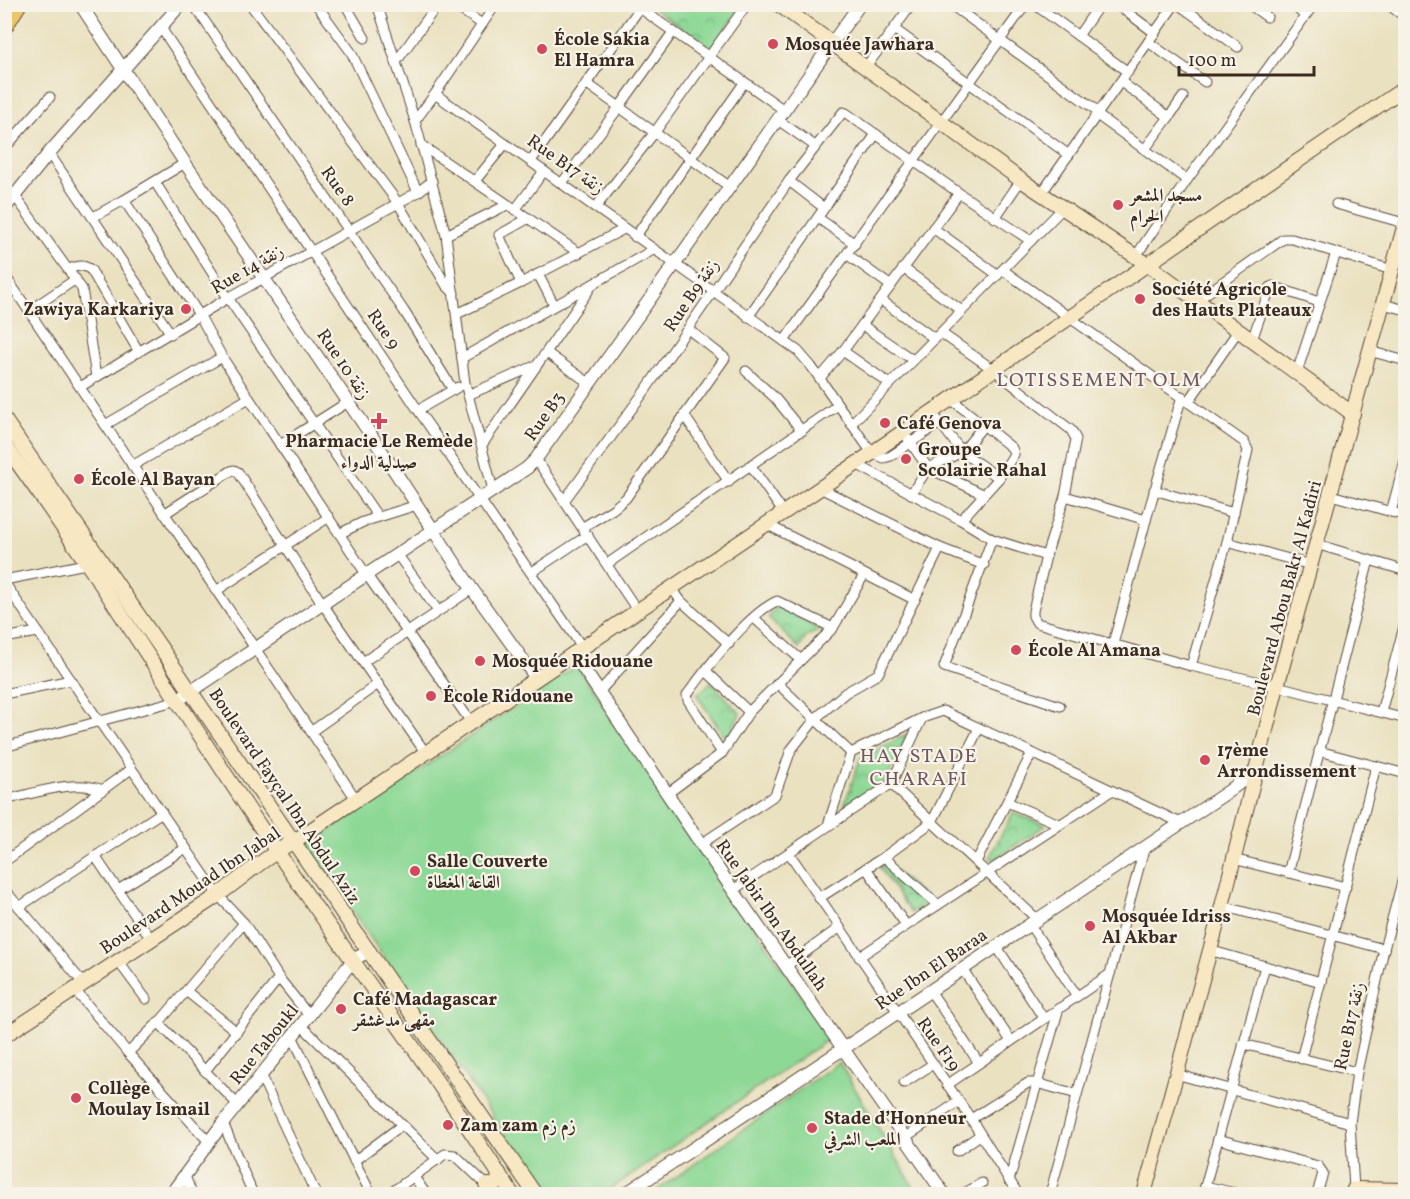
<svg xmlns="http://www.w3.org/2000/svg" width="1410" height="1199" viewBox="0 0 1410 1199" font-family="Vollkorn,Amiri,serif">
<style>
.park{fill:url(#park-crowns);stroke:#64815a;stroke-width:1.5}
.garden{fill:#8dd895;stroke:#64815a;stroke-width:1.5}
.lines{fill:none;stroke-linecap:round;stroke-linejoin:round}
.stream{stroke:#5dc9d7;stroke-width:3}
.minor-casing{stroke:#554536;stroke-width:11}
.tertiary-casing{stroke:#554536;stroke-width:14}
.secondary-casing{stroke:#554536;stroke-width:16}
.primary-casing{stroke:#554536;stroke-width:17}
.minor{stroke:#fff;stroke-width:9}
.tertiary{stroke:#fff;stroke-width:12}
.secondary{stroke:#f7e8c3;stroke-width:14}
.primary{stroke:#ecc669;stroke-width:15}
.poi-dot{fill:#d1495b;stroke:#f7f3e8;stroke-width:2}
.labels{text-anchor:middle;stroke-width:4.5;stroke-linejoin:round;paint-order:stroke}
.poi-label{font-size:18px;font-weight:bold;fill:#3b2a1e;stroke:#f7f3e8;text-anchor:start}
.street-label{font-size:18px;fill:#3b2a1e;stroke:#f7f3e8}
.neighbourhood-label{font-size:20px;letter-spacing:1.5px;fill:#71585e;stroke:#f7f3e8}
</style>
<defs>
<pattern id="park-crowns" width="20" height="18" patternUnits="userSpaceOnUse" patternTransform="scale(1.5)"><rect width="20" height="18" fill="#8dd895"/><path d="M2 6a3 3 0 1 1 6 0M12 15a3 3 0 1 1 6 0" fill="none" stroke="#74af79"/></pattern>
</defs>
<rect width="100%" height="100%" fill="#f7f3e8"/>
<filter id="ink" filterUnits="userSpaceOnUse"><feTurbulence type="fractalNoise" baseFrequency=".0167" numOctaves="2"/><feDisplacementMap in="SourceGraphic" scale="12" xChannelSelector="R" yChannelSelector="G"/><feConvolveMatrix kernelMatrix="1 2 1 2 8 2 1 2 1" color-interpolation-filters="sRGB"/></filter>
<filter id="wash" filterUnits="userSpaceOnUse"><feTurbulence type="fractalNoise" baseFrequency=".008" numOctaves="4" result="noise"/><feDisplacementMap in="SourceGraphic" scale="24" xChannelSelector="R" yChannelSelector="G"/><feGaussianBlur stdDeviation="1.35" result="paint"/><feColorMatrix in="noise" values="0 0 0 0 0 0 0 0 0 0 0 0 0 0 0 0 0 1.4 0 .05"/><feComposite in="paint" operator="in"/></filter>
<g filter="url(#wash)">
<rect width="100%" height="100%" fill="#eae1c0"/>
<g class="park">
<path d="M649 5H743L712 49Z"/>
<path d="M778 605 821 630 807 636 799 648 768 618Z"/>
<path d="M711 682 740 713 727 741 697 695Z"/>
<path d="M908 733 886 780 844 806 860 759Z"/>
<path d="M1013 813 1046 825 995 859 989 858Z"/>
<path d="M885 862 929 901 911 913 880 868Z"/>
</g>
<g class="garden">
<path d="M577 665 830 1038 603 1194H546L307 845Z"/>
<path d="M839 1062 918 1194H652Z"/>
</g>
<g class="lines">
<path class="stream" d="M1406 1054 1403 1060 1406 1085"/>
</g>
</g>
<g filter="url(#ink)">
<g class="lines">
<g class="minor-casing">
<g id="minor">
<path d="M193 4 404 311 453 390"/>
<path d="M250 4 398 203 446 285 454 293"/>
<path d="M316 4 351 52 418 192"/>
<path d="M345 4 365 38"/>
<path d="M377 4 415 121 446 235 465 383 493 490"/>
<path d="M452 4 482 24"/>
<path d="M950 4 1099 112"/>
<path d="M1034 4 1128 72"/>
<path d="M1116 4 1155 33"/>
<path d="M1178 4 1238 47"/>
<path d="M1249 4 1267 17"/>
<path d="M1292 4 1305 16"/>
<path d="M637 6 784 110"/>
<path d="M161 28 418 410 582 647"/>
<path d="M894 29 1069 155"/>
<path d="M1078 36 1100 4"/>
<path d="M1148 42 1205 82"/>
<path d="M396 62 438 4"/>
<path d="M866 67 912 4"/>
<path d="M1121 82 1169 117 1145 149"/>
<path d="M586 83 730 187"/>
<path d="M435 94 798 351 811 366 872 453 884 458 891 456 940 423"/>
<path d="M1097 115 1187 180"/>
<path d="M1169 117 1183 97"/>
<path d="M778 120 815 146"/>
<path d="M415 121 435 94 496 4"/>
<path d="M421 145 579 253"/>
<path d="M4 149 50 97"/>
<path d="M49 153 171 334"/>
<path d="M531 161 640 8"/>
<path d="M475 181 505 144"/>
<path d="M789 181 824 208"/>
<path d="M155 182 228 298 378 517"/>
<path d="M562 183 620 106 673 32"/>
<path d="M4 187 15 196 82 289 96 377"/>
<path d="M1041 194 1175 4"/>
<path d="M124 200 200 316 222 357 249 398 366 574 471 722"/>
<path d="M1336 204 1404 223"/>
<path d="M596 207 655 132 747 4"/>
<path d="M515 210 544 171"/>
<path d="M93 217 124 200 185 163"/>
<path d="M818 218 855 244"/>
<path d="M995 218 1021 180"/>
<path d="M933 228 998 275"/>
<path d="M446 235 507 205"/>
<path d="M635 237 744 83"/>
<path d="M848 255 891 286"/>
<path d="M1136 256 1187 180 1314 4"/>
<path d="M903 268 962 311"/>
<path d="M69 269C78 266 83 264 91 270L139 352"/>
<path d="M1003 270 1244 442 1248 450 1227 542 1191 666"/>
<path d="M4 274 356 799"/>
<path d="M538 274 554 305"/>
<path d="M521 283 499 235 529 218"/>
<path d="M881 300 935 339"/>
<path d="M1196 301 1283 239H1292L1392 270"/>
<path d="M1383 304 1406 310"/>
<path d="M30 310 76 279"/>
<path d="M457 314 521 283 624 229"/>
<path d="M748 317 876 134"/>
<path d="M862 325 913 360"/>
<path d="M941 333 994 370 1071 430 1076 439 1065 496 1046 556 1033 611V616L1037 623 1191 666 1277 686 1406 719"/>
<path d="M1252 340 1270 288 1272 286 1319 302"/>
<path d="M784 341 1026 4"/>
<path d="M843 351 890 384"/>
<path d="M1369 351 1406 361"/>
<path d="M547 353 589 383"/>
<path d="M462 358 653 250"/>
<path d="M746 371 775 398 802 431"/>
<path d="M1297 372 1336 253"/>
<path d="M820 378 843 351 959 193"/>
<path d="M80 387 228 298 418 192 432 181"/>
<path d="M468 395 537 365"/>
<path d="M951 399 1012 448 1014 454 999 478 961 520"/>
<path d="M1189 401 1238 331"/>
<path d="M418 410 458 387"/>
<path d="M684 415 729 482"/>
<path d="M937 419 962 452 999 478"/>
<path d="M851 424 1063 208"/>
<path d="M105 425 222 357"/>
<path d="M908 439 928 468 983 494"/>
<path d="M280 445 348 402"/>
<path d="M482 445 593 284"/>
<path d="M536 459 637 610"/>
<path d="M856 464 961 520 992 539 1046 556"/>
<path d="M132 466 249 398"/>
<path d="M751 466 783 512"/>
<path d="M820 488 940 548 984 565"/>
<path d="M1154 490 1234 513"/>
<path d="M911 494 928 468 962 452 984 425"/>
<path d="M1331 495 1406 516"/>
<path d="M1065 496 1146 520"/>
<path d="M564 501 647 388 789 181 843 112 846 113 959 193 1031 241"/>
<path d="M1391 512 1406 457"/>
<path d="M164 514 231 471 234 470 238 472 322 603 425 752"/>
<path d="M766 524 915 600"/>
<path d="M583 527 613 509 626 498 725 358 688 329"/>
<path d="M341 533 363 522 417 505"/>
<path d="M992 539 944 667 1060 706"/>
<path d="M1227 542 1311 565"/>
<path d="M1316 544 1406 571"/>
<path d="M397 554 438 611"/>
<path d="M607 564 838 405"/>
<path d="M532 572 588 535"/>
<path d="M4 580 86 564"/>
<path d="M4 582 218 895 244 923 279 978 310 1017"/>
<path d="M671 587 681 601 729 644"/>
<path d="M216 591 329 517"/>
<path d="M754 618 800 659"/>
<path d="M4 638 38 632"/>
<path d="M1113 644 1146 520 1182 396"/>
<path d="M363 662 472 589"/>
<path d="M706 671 749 712"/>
<path d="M777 683 851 753"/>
<path d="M599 692 681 601"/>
<path d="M4 694 71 680"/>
<path d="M1381 712 1406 619"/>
<path d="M312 731 378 684"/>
<path d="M4 747 178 700"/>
<path d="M1319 751 1406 774"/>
<path d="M722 753 688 700 687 695C706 669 748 614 777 601L833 628"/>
<path d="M891 784 1038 920"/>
<path d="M667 794 722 753 749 712 833 628 864 575"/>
<path d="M4 800C34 794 73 778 103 790"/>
<path d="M1007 802 1059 824"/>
<path d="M828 825 851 753 922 718 943 711 1181 823"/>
<path d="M701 844 775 795 791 750 816 718 845 693 878 674 940 548"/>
<path d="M789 853 971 1119 1018 1194"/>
<path d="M95 856 151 939"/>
<path d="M884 857 937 904"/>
<path d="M1233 859 1346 887"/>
<path d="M4 862 131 769"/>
<path d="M976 862 1032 753"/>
<path d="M866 868 906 925"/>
<path d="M1288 873 1369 560"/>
<path d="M4 889 83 983"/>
<path d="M118 890 186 848"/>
<path d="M733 890 891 784 922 718"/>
<path d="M819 898 884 857 932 822 979 728"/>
<path d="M1222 906 1384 949"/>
<path d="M19 907 162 812"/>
<path d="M1030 925 1077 996"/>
<path d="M997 947 1044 1019"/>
<path d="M1209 950 1321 982"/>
<path d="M859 957 1111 791"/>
<path d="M118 961 146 999"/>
<path d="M786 966 839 928"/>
<path d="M963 970 1011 1041"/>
<path d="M74 989 128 1053 209 1142"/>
<path d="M186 991 237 1032"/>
<path d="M931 992 979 1063"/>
<path d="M158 1022 238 1105"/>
<path d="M302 1026 438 1160"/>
<path d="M293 1038 371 1194"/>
<path d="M1243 1044 1357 1072"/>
<path d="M128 1053 162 1019 244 923"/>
<path d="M1301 1059 1376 766"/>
<path d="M205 1071 279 978"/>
<path d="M1176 1074 1350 1123"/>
<path d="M261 1076 316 1194"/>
<path d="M904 1083 933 1064"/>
<path d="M947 1085 1110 974"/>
<path d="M971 1119 1028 1083H1036L1077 1094"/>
<path d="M223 1123 253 1194"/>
<path d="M904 1138 958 1102"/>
<path d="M1218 1139 1318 1166 1323 1173 1317 1194"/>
<path d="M957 1151 980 1135"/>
<path d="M354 1161 402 1125"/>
<path d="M185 1176 192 1194"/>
<path d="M414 1177 426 1194"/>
<path d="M1009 1181 1059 1008"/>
<path d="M1205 1186 1239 1194"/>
<path d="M1354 1189 1350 1123 1357 1072 1384 949 1406 867"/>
<path d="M389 1194 445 1154 455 1155 496 1194"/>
<path d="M963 1194 982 1183"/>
<path d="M1050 1194 1144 849"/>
<path d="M1203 1194 1265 966"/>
</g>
</g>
<g class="tertiary-casing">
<g id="tertiary">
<path d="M80 4 185 163 373 438 472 589 536 678"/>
<path d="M1390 4 1406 16"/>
<path d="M4 209 49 153 181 4"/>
<path d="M573 653 701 844 944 1194"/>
<path d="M178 700 527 468 536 459 860 4"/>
<path d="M171 1194 223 1123 354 959 370 951"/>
<path d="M625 1194 1074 895 1229 791 1255 771"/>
</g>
</g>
<g class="secondary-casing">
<g id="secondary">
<path d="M778 4 1021 180 1147 264 1353 414"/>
<path d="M4 419 535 1194"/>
<path d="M4 444C96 571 178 704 265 834 347 955 434 1072 512 1194"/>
<path d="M4 1036C73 990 142 945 211 900 239 881 264 857 293 842L856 464 1406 87"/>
<path d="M486 1185H495L498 1182 499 1173"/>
<path d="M1144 1194 1222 906 1277 686 1406 220"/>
<path d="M1354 1194V1189L1406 1190"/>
</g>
</g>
<g class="primary-casing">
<g id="primary">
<path d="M4 8 6 4"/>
<path d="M4 28 19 4"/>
</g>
</g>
<use href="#minor" class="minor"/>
<use href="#tertiary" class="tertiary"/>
<use href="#secondary" class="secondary"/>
<use href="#primary" class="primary"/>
</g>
</g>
<g class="poi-dot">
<circle cx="773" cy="44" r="6"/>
<circle cx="542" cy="49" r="6"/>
<circle cx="1118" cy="205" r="6"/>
<circle cx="1140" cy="299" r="6"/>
<circle cx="186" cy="309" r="6"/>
<path d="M376 412h6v6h6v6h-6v6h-6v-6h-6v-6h6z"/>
<circle cx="885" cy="423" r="6"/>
<circle cx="906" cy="459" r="6"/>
<circle cx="79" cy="479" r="6"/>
<circle cx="1016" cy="650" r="6"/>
<circle cx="480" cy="661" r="6"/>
<circle cx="431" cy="696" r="6"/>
<circle cx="1205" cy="760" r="6"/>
<circle cx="415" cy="871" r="6"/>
<circle cx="1090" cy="926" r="6"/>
<circle cx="341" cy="1009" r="6"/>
<circle cx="76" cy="1098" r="6"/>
<circle cx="448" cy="1125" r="6"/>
<circle cx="812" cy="1128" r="6"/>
</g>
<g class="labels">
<g class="poi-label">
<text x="554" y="45">École Sakia<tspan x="554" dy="21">El Hamra</tspan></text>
<text x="785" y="50">Mosquée Jawhara</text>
<text x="1130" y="201">مسجد المشعر<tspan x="1130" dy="21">الحرام</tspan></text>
<text x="1152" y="295">Société Agricole<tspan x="1152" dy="21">des Hauts Plateaux</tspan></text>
<text x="174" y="315" text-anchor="end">Zawiya Karkariya</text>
<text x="897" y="429">Café Genova</text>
<text x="379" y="447" text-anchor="middle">Pharmacie Le Remède<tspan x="379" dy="21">صيدلية الدواء</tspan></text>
<text x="918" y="455">Groupe<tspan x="918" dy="21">Scolairie Rahal</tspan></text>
<text x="91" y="485">École Al Bayan</text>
<text x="1028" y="656">École Al Amana</text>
<text x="492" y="667">Mosquée Ridouane</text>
<text x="443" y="702">École Ridouane</text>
<text x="1217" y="756">17ème<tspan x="1217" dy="21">Arrondissement</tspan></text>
<text x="427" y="867">Salle Couverte<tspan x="427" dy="21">القاعة المغطاة</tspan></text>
<text x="1102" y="922">Mosquée Idriss<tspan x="1102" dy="21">Al Akbar</tspan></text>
<text x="353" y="1005">Café Madagascar<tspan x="353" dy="21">مقهى مدغشقر</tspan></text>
<text x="88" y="1094">Collège<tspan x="88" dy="21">Moulay Ismail</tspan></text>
<text x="824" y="1124">Stade d’Honneur<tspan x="824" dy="21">الملعب الشرفي</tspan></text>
<text x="460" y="1131">Zam zam زم زم</text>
</g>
<g class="street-label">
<text transform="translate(566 164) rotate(35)" y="6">Rue B17 زنقة</text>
<text transform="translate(338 186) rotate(55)" y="6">Rue 8</text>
<text transform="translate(247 269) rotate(-30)" y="6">Rue 14 زنقة</text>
<text transform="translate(691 295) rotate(-56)" y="6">Rue B9 زنقة</text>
<text transform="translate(384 329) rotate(56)" y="6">Rue 9</text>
<text transform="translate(344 364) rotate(56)" y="6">Rue 10 زنقة</text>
<text transform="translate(544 416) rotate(-55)" y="6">Rue B3</text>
<text transform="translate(1284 598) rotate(-75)" y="6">Boulevard Abou Bakr Al Kadiri</text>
<text transform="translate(285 796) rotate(56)" y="6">Boulevard Fayçal Ibn Abdul Aziz</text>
<text transform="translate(190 890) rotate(-34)" y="6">Boulevard Mouad Ibn Jabal</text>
<text transform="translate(772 915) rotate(55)" y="6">Rue Jabir Ibn Abdullah</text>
<text transform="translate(931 969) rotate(-34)" y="6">Rue Ibn El Baraa</text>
<text transform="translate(1349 1026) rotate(-78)" y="6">Rue B17 زنقة</text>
<text transform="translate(264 1044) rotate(-51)" y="6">Rue Taboukl</text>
<text transform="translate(939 1044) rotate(55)" y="6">Rue F19</text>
</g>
<g class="neighbourhood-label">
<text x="1099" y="386">LOTISSEMENT OLM</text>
<text x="919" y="762">HAY STADE<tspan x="919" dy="23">CHARAFI</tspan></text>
</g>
</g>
<rect width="1410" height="1199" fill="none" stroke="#f7f3e8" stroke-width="24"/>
<path d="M1179 66v9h135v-9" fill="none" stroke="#3b2a1e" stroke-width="3"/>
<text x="1188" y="66" font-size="18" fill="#3b2a1e" stroke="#f7f3e8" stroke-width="4.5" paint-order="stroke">100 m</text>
</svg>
